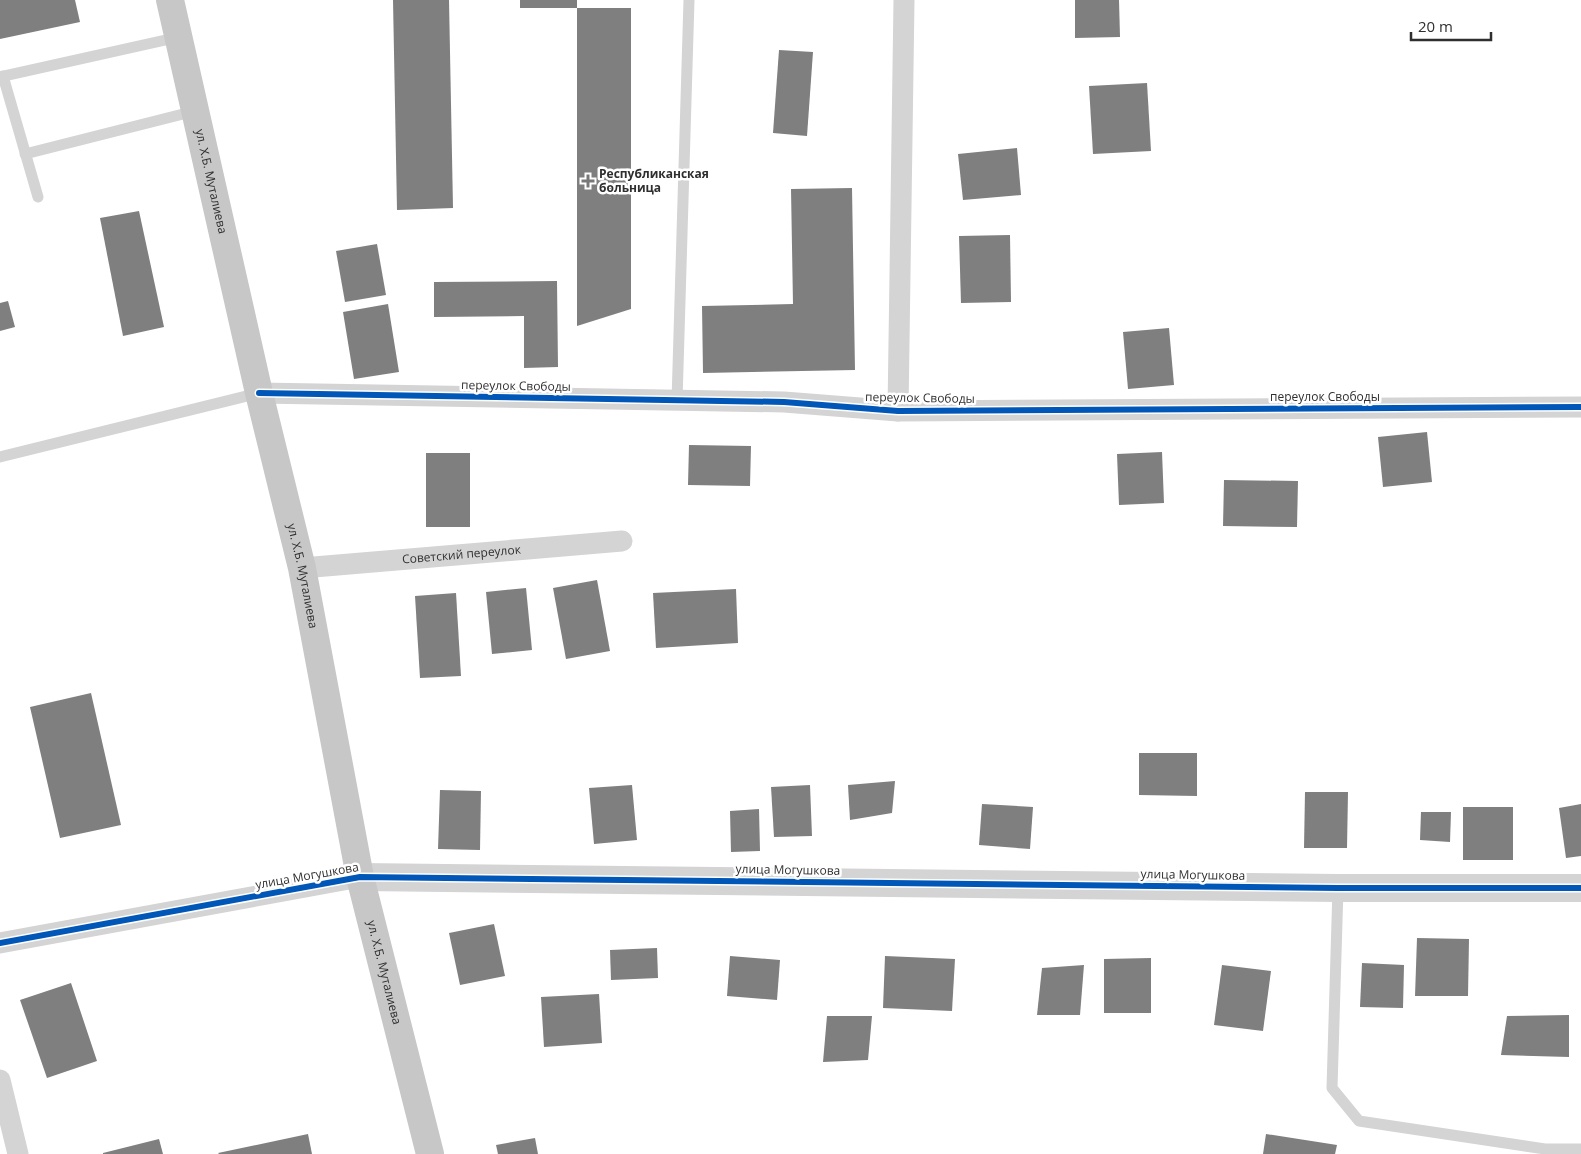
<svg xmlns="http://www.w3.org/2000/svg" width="1581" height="1154" viewBox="0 0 1581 1154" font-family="'Open Sans',sans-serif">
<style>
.building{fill:#7f7f7f}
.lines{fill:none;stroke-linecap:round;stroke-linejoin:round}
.service{stroke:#d4d4d4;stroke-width:11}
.minor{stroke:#d4d4d4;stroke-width:21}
.tertiary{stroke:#d4d4d4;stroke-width:28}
.primary{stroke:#c7c7c7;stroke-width:28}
.cycleway-casing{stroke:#fff;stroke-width:9}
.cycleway{stroke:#0057b8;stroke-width:6}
.poi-dot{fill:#787878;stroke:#fff;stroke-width:2}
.labels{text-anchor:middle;stroke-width:5;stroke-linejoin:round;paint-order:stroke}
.poi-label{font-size:12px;font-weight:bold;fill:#2f2f2f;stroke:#fff;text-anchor:start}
.street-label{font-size:12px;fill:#2f2f2f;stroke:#fff}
</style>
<rect width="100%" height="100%" fill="#fff"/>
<g class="building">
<path d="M0 0H75L80 22 0 39Z"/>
<path d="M393 0H449L453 208 397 210Z"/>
<rect x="520" y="0" width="57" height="8"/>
<path d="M1075 0H1119L1120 37 1075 38Z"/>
<path d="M577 8H631V309L577 326Z"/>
<path d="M779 50 813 52 807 136 773 133Z"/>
<path d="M1147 83 1151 151 1093 154 1089 86Z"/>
<path d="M1017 148 1021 195 963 200 958 154Z"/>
<path d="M852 188 855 370 703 373 702 306 793 304 791 189Z"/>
<path d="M139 211 164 327 123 336 100 218Z"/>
<path d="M1010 235 1011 302 961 303 959 236Z"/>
<path d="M377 244 386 295 345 302 336 251Z"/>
<path d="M557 281 558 367 524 368V316L434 317V282Z"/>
<path d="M8 301 15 327 0 331V303Z"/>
<path d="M388 304 399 372 354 379 343 312Z"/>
<path d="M1169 328 1174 385 1128 389 1123 332Z"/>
<path d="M1427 432 1432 482 1383 487 1378 437Z"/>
<path d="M689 445 751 446 750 486 688 485Z"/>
<path d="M1162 452 1164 503 1119 505 1117 454Z"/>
<rect x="426" y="453" width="44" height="74"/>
<path d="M1224 480 1298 481 1297 527 1223 526Z"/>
<path d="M597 580 610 651 566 659 553 588Z"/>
<path d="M526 588 532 650 492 654 486 592Z"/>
<path d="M736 589 738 643 656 648 653 593Z"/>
<path d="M456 593 461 676 420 678 415 596Z"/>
<path d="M91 693 121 825 60 838 30 707Z"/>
<path d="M1139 753H1197V796L1139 795Z"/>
<path d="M895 781 892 813 850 820 848 785Z"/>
<path d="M632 785 637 840 594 844 589 788Z"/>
<path d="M810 785 812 836 774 837 771 787Z"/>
<path d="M440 790 481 791 480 850 438 849Z"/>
<path d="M1305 792H1348L1347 848H1304Z"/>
<path d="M982 804 1033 807 1030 849 979 845Z"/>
<path d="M1581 804V856L1566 858 1559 808Z"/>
<rect x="1463" y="807" width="50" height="53"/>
<path d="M759 809 760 851 731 852 730 811Z"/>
<path d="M1421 812H1451L1450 842 1420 840Z"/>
<path d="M494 924 505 976 460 985 449 933Z"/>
<path d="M1417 938 1469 939 1468 996H1415Z"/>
<path d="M657 948 658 978 611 980 610 950Z"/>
<path d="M730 956 780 960 777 1000 727 996Z"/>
<path d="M885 956 955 959 952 1011 883 1008Z"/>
<path d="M1151 958V1013H1104V959Z"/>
<path d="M1362 963 1404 965 1403 1008 1360 1007Z"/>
<path d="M1084 965 1080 1015H1037L1042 968Z"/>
<path d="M1222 965 1271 971 1263 1031 1214 1025Z"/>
<path d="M71 983 97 1061 47 1078 20 1000Z"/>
<path d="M599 994 602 1043 544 1047 541 997Z"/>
<path d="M1569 1015V1057L1501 1055 1507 1016Z"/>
<path d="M827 1016H872L868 1060 823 1062Z"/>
<path d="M308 1134 312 1154H219L218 1153Z"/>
<path d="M1266 1134 1337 1145 1335 1154H1263Z"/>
<path d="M535 1138 538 1154H498L496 1145Z"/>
<path d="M159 1139 163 1154H103V1153Z"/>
</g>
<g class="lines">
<g class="service">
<path d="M3 76 38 197"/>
<path d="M0 77 179 37"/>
<path d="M25 154 195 111"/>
<path d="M677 401 689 0"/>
<path d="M0 457 259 393"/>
<path d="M1338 888 1332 1088 1359 1121 1545 1149H1581"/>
</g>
<g class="minor">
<path d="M259 393 784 402 898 411 1581 407"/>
<path d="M898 411 904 0"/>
<path id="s1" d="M302 568 622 541"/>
<path d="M0 943 360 877"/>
<path d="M0 1080 18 1154"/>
</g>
<path class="tertiary" d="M360 877 1338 888H1581"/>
<path class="primary" id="s2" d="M170 0 259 393 302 568 360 877 430 1154"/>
<g class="cycleway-casing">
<g id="cycleway">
<path d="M259 393 784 402 898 411 1581 407"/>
<path d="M0 943 360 877 1338 888H1581"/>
</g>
</g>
<use href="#cycleway" class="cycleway"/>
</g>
<path class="poi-dot" d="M585.5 173.5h5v5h5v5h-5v5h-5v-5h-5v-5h5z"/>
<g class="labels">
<g class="poi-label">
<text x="599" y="178">Республиканская<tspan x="599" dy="14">больница</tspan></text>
</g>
<g class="street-label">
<text dy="4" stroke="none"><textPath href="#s2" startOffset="186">ул. Х.Б. Муталиева</textPath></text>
<text transform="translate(516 386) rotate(1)" y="4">переулок Свободы</text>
<text x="1325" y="401">переулок Свободы</text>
<text transform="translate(920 398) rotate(1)" y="4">переулок Свободы</text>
<text dy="4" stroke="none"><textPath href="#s1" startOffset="160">Советский переулок</textPath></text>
<text dy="4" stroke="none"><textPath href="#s2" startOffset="591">ул. Х.Б. Муталиева</textPath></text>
<text transform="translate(788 870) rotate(1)" y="4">улица Могушкова</text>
<text transform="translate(1193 875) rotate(1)" y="4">улица Могушкова</text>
<text transform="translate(307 876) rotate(-10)" y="4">улица Могушкова</text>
<text dy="4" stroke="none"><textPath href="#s2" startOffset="996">ул. Х.Б. Муталиева</textPath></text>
</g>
</g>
<path d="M1411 32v8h80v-8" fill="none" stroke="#2f2f2f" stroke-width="2.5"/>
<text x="1418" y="32" font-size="15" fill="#2f2f2f" stroke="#ffffff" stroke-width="4" paint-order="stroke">20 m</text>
</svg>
